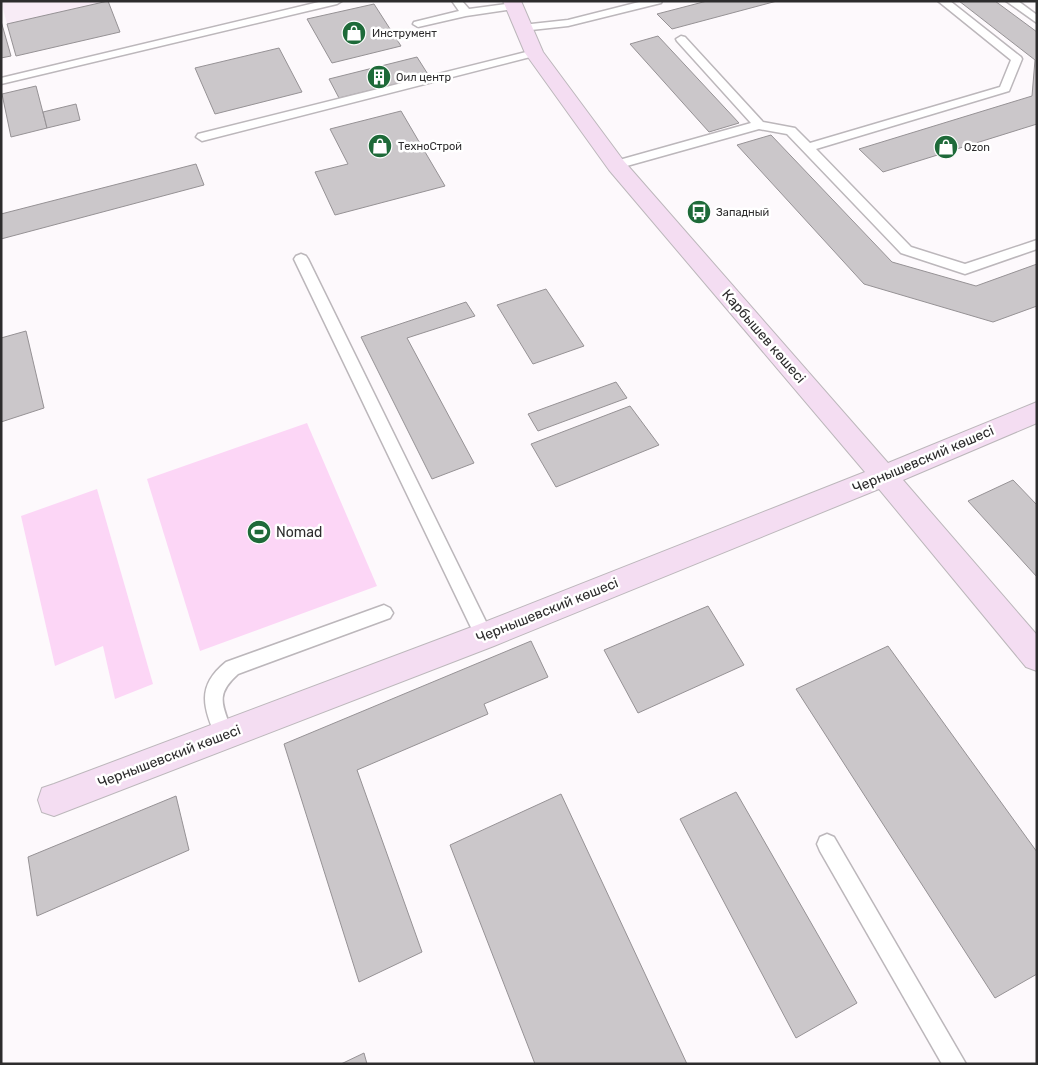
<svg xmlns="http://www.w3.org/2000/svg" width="1038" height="1065" viewBox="0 0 1038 1065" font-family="Rubik,sans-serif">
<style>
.built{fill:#f8ecf6}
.green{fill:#fcd6f6}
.building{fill:#cbc7ca;stroke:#969295}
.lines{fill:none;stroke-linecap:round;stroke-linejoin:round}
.lane-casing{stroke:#bcb7bb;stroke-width:3}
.secondary-casing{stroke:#bcb7bb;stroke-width:2}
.lane{fill:#fff;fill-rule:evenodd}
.secondary{fill:#f4ddf2;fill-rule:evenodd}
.labels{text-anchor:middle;stroke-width:5;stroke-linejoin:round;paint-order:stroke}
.far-poi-label{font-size:11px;fill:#2d2c2d;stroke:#fff;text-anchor:start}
.street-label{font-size:14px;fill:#2d2c2d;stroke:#fff}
.poi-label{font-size:14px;fill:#2d2c2d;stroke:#fff;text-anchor:start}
</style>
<rect width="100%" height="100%" fill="#fdf9fc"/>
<path class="built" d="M1 1H108L7 24Z"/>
<g class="green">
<path d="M307 423 377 586 200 651 147 479Z"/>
<path d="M97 489 153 684 115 699 103 646 55 666 21 516Z"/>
</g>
<g class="building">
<path d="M108 1 120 32 16 56 7 24Z"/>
<path d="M707 1H777L672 29 657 14Z"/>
<path d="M959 1H995L1037 32V124L883 172 859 149 1032 96 1035 60Z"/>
<path d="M374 4 401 46 332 63 307 19Z"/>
<path d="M1 21 11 56 1 58Z"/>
<path d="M658 36 739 123 709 132 630 44Z"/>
<path d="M279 48 302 92 215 114 195 68Z"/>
<path d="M417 57 429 76 339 98 329 79Z"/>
<path d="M36 86 47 128 11 137 2 94Z"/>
<path d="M76 104 80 120 47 128 43 112Z"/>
<path d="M401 111 445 186 335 215 315 172 348 164 330 129Z"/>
<path d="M771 135 892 262 976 286 1037 264V306L993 322 864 284 737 145Z"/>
<path d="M196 164 204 185 1 239V214Z"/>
<path d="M546 289 584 346 533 364 497 305Z"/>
<path d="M466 302 475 316 407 338 474 463 432 479 361 337Z"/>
<path d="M26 331 44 408 1 422V338Z"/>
<path d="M616 382 627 398 538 431 528 414Z"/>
<path d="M630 406 659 445 556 487 531 444Z"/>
<path d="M1013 480 1037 505V577L968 501Z"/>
<path d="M708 606 744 665 638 713 604 650Z"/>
<path d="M531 641 548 677 484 704 488 714 357 770 422 952 359 982 284 744Z"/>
<path d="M888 646 1037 852V974L995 998 796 689Z"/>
<path d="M736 792 857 1003 796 1038 680 819Z"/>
<path d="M561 794 687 1064H535L450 845Z"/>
<path d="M176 796 189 850 37 916 28 857Z"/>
<path d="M364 1053 367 1064H341Z"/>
</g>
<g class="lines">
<g class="lane-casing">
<g id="lane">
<path d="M323 1H342L337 4 1 84V78Z"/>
<path d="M452 1H462L469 9 513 3 518 6 513 9 466 16 418 27 413 24 414 22 459 11Z"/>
<path d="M643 1H662L661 3 568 26 522 31 517 28 522 25 568 20Z"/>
<path d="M938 1H950L1021 57 1022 59 1009 91 816 149 911 247 965 264 1037 240V249L965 274 901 253 787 134 759 129 616 169 610 165 612 162 751 123 677 41 676 39 681 36 685 37 763 122 795 128 810 143 1000 87 1011 60Z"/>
<path d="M1006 1H1018L1037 15V23Z"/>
<path d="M534 50 538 51 539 53 538 55 202 141 196 137 198 134Z"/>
<path d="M301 254 306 256 308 259 490 630 493 636 490 642 484 644 478 642 294 259 296 256Z"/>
<path d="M384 605 390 608 393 613 390 618 238 674C213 696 224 707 233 734L231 740 224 743 217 740C204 708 195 687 226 662Z"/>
<path d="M827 834 834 837 966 1064H942L820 851 817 844 820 837Z"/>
</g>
</g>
<g class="secondary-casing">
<path id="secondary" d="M503 1H521L543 52 623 160 888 463 1037 402V423L903 480 1037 635V671L1026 667 879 489 494 646 54 816 42 812 38 800 42 788 54 784 477 625 865 472 609 170 525 53Z"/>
</g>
<use href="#lane" class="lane"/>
<use href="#secondary" class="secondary"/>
</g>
<defs>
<g id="shop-disc" transform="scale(1.25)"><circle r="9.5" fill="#1e6a39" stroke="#fff"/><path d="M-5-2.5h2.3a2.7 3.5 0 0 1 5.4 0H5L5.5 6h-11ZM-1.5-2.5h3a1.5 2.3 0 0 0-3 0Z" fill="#fff"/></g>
<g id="building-disc" transform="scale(1.25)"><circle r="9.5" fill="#1e6a39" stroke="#fff"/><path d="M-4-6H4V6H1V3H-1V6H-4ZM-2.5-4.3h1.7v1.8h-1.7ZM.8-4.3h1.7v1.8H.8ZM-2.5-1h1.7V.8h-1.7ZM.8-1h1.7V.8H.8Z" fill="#fff"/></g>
<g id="bus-disc" transform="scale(1.25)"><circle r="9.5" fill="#1e6a39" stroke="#fff"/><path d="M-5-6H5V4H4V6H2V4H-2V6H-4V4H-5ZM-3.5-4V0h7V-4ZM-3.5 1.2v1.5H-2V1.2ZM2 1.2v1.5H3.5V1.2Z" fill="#fff"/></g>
<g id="stadium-disc" transform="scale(1.25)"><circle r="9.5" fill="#1e6a39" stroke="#fff"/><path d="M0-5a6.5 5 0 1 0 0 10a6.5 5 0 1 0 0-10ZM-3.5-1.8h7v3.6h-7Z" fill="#fff"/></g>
</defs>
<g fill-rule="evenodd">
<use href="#shop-disc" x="354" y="33"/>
<use href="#building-disc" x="379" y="77"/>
<use href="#shop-disc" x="380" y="146"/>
<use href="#shop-disc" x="946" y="147"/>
<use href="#bus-disc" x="699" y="212"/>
<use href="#stadium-disc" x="259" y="532"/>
</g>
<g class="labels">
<g class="far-poi-label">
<text x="372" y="37">Инструмент</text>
<text x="396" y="81">Оил центр</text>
<text x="398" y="150">ТехноСтрой</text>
<text x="964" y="151">Ozon</text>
<text x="716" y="216">Западный</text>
</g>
<g class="street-label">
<text transform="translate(764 336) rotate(49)" y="5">Карбышев көшесі</text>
<text transform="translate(923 459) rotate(-23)" y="5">Чернышевский көшесі</text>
<text transform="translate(547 610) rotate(-22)" y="5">Чернышевский көшесі</text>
<text transform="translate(169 756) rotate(-21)" y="5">Чернышевский көшесі</text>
</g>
<g class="poi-label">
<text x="276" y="537">Nomad</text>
</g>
</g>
<rect width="1038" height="1065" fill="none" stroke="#2d2c2d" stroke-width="5"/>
</svg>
